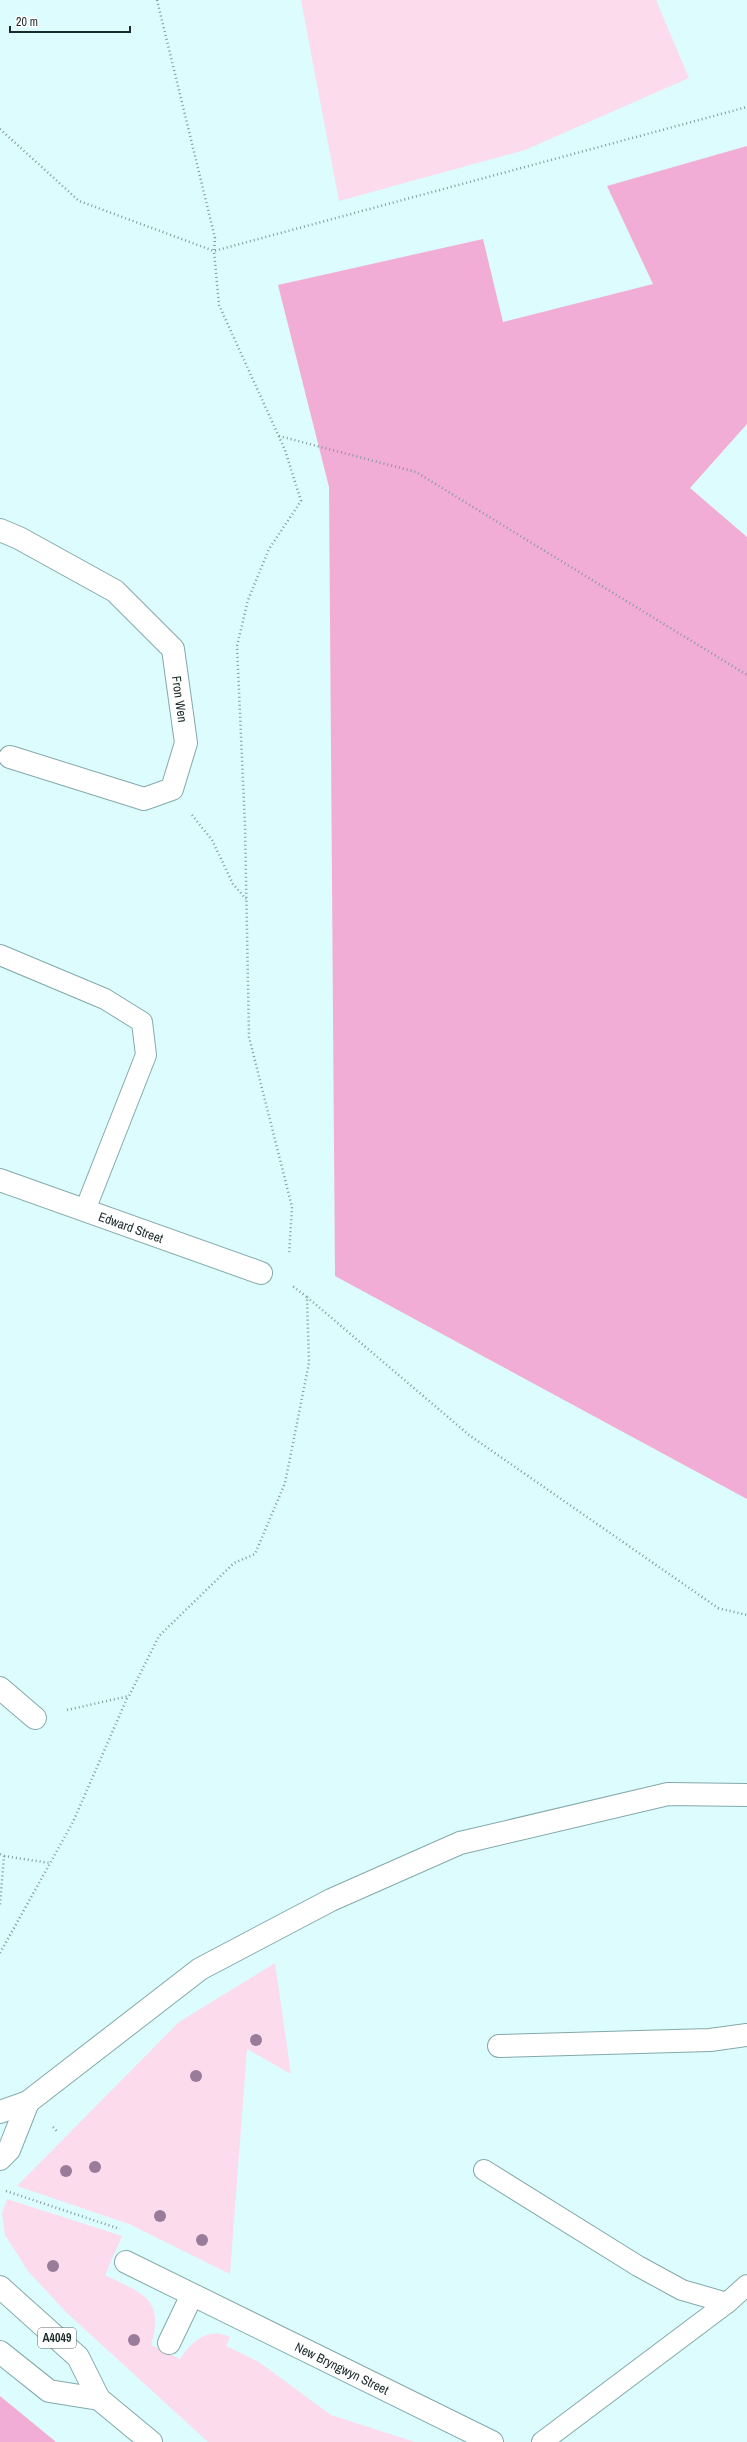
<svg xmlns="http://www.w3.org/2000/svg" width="747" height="2442" viewBox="0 0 747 2442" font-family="'Archivo Narrow',sans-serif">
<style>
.green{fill:#fcdbed}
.forest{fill:#f2add6}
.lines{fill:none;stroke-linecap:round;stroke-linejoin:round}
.lane-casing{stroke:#84a9ab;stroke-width:22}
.street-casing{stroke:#84a9ab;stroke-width:24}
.secondary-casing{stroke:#84a9ab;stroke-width:24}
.primary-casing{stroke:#84a9ab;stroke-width:24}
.path{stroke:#829a9b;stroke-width:2.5;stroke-dasharray:1 3;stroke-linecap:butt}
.lane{stroke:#fff;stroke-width:20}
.street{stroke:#fff;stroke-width:22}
.secondary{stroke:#fff;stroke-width:22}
.primary{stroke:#fff;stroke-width:22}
.tree{fill:#997c9a}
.labels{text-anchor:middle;stroke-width:4;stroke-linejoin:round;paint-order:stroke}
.shield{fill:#fff;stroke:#5f6a6b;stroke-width:1}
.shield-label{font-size:12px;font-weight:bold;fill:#1b2a2b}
.street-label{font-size:13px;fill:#1b2a2b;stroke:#fff}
</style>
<rect width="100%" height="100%" fill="#ddfcfd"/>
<g class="green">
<path d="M301 0H656L689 78 525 150 339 201Z"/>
<path d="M275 1963 291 2074 247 2049 230 2274 129 2224 17 2186 179 2022Z"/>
<path d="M7 2199 122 2236 105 2275C142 2294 165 2297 151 2345L180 2359C191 2342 208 2326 230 2337L226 2346 259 2362 331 2415 415 2442H208L67 2313 28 2271 5 2235 2 2213Z"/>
</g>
<g class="forest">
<path d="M747 146V424L690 488 747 537V1499L335 1276 329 487 278 285 483 239 503 322 653 284 607 186Z"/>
<path d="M0 2396 56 2442H0Z"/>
</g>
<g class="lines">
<g class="lane-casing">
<g id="lane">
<path d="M0 955 105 999 142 1022 146 1055 85 1210"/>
<path d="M484 2170 638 2266 682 2290 727 2303"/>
<path d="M542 2442 727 2303 747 2285"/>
</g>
</g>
<g class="street-casing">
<g id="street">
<path d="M0 530 19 538 115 591 173 649 186 743 172 789 144 799 10 757"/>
<path d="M0 1180 261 1273"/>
<path d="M0 1688 35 1718"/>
<path d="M499 2046 710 2040 747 2035"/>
<path d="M126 2262 492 2442"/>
<path d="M169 2343 192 2295"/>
</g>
</g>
<g class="secondary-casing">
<g id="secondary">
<path d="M0 2112 28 2102 200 1969 331 1900 460 1843 668 1794 747 1795"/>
<path d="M0 2159 9 2150 28 2102"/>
</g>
</g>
<g class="primary-casing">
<g id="primary">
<path d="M0 2287 78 2357 99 2399 151 2442"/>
<path d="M0 2352 49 2391 99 2399"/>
</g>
</g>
<g class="path">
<path d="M157 0 215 238 214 251 219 305 285 450 301 501 269 549 248 600 237 646 245 826 249 1037 292 1207 289 1255"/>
<path d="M0 129 79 201 214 251 747 107"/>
<path d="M279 436 416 472 747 675"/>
<path d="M192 815 212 840 233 884 246 899"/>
<path d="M307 1297 469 1435 718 1608 747 1615"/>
<path d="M67 1710 129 1696 159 1636 234 1563 255 1554 285 1483 309 1363 307 1297 291 1285"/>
<path d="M0 1854 4 1856 0 1905"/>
<path d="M4 1856 50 1863"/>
<path d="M0 1953 73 1822 128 1696"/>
<path d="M53 2127 58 2132"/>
<path d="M6 2191 120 2229"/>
</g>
<use href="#lane" class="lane"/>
<use href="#street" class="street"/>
<use href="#secondary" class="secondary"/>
<use href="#primary" class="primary"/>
</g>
<g class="tree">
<circle cx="256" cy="2040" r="6"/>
<circle cx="196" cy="2076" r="6"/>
<circle cx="95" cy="2167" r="6"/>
<circle cx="66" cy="2171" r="6"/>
<circle cx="160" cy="2216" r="6"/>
<circle cx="202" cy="2240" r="6"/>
<circle cx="53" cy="2266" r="6"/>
<circle cx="134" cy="2340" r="6"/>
</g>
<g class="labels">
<rect class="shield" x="38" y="2328" width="38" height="20" rx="3"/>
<g class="shield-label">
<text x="57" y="2342">A4049</text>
</g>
<g class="street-label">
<text transform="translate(180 699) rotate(82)" y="5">Fron Wen</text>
<text transform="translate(131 1227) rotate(20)" y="5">Edward Street</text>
<text transform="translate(342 2368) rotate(26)" y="5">New Bryngwyn Street</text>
</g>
</g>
<path d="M10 26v6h120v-6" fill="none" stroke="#1b2a2b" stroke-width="2"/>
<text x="16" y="26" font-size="12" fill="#1b2a2b" stroke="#ffffff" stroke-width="3" paint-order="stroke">20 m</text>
</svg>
